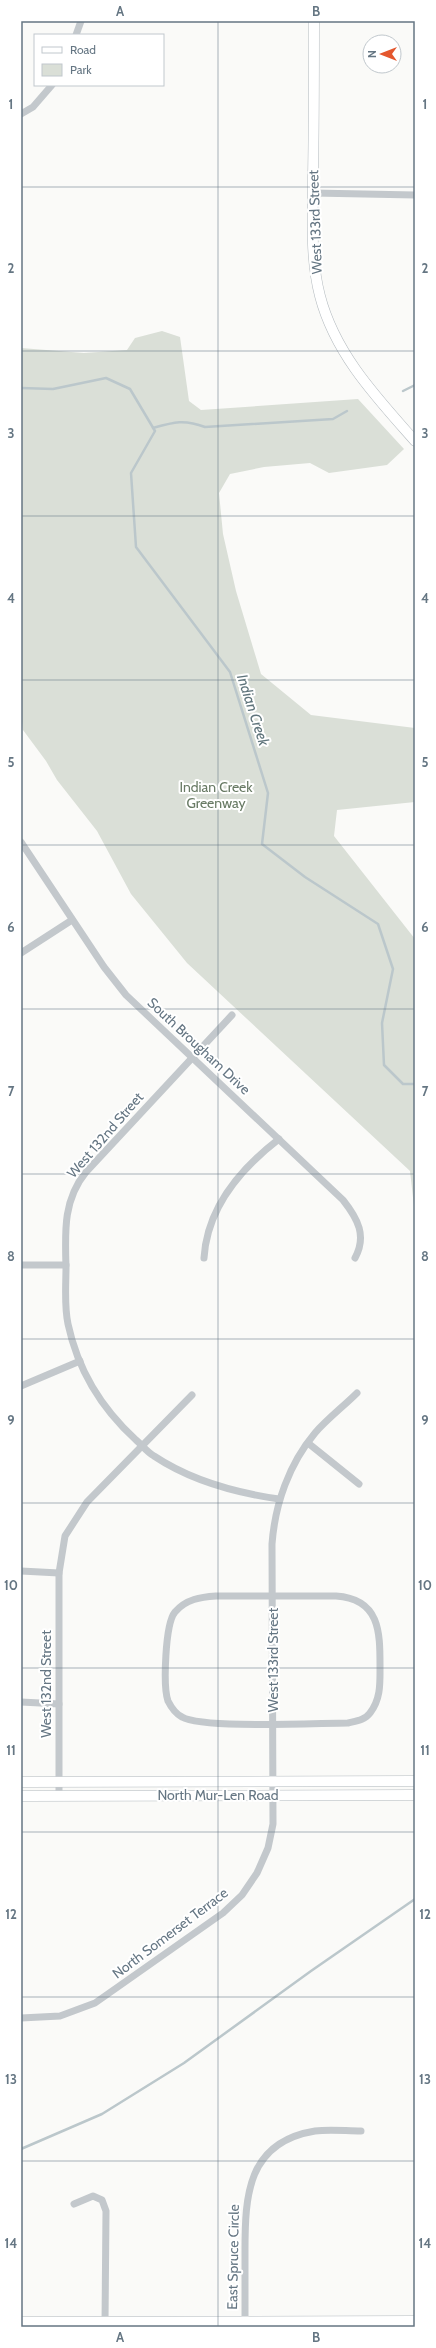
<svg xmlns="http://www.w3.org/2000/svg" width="436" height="2348" viewBox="0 0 436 2348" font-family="Cabin,sans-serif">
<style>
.green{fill:#dadfd7}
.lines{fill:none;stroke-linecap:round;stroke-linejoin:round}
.stream{stroke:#bbc7cb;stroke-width:2.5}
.secondary-casing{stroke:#b3babf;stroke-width:11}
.street{stroke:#c3c8cc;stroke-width:7}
.secondary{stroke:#fff;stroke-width:10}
.grid{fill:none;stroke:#657683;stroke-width:1;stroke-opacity:0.55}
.labels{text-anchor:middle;stroke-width:4;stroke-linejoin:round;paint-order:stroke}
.street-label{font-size:14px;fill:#657683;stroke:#fff}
.park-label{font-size:14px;fill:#687a64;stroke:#fff}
.water-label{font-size:15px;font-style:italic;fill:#60757c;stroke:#fff}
.neatline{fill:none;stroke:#657683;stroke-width:1.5}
.grid-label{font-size:13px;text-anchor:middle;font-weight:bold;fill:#657683}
</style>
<rect width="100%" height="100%" fill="#fafaf8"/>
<path class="green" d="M162 331 180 337 189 401 201 410 358 399 404 449 387 465 329 473 310 463 264 467 230 474 219 493 223 534 236 591 261 674 311 715 415 728V802L337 810 334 836 415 939V1215L410 1171 187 963 131 894 97 831 57 780 46 761 23 730 21 714V348L84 353 127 350 135 338Z"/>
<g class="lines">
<g class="stream">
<path d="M21 388 53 389 106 378 130 389 155 431 131 473 136 547 230 672 268 793 262 844 305 877 378 924 393 969 382 1023 384 1065 403 1084H415"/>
<path d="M403 391 415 385"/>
<path d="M153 428C174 422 184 419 205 427L333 419 347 411"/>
<path d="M21 2149 102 2114 184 2063 311 1971 415 1899"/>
</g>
<g class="secondary-casing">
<g id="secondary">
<path d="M314 21C314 73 314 126 313 178 313 217 310 258 320 296 335 354 377 398 415 441"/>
<path d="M21 1782 415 1781"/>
<path d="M21 1796 415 1795"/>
<path d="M21 2322 415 2321"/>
</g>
</g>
<g class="street">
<path d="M76 35 81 21"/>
<path d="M21 114 33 107 52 85"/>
<path d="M313 193 415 195"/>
<path d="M21 842 104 967 126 995 343 1200C358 1219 367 1236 355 1258"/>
<path d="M21 953 72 920"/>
<path d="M232 1015 86 1172C63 1200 65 1232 66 1267 66 1285 64 1306 68 1324 78 1371 101 1408 136 1440 142 1445 147 1452 154 1456 190 1480 237 1493 279 1499"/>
<path d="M204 1258C207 1208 240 1169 279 1139"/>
<path d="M21 1265H66"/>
<path d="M21 1386 80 1361"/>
<path d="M308 1443 359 1484"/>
<path d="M21 1571 59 1573"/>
<path d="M336 1596C380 1599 380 1632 380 1666 380 1683 381 1699 370 1713 365 1720 356 1721 348 1723 318 1723 202 1729 182 1717 176 1714 171 1707 168 1701 163 1687 165 1624 175 1612 186 1599 201 1597 216 1596Z"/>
<path d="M21 1702 59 1704"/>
<path d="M59 1795V1573L65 1536 87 1502 192 1395"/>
<path d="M21 2018 60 2016 95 2003 223 1913 242 1895 257 1873 268 1848 273 1824 272 1544C275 1504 289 1464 315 1433 327 1419 344 1406 357 1393"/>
<path d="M74 2204 93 2196 102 2200 106 2211 105 2323"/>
<path d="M245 2321C245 2298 245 2274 245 2251 245 2196 247 2142 315 2131 330 2129 346 2131 361 2131"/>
</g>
<use href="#secondary" class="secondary"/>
</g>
<path class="grid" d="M218 21V2327M21 187H415M21 351H415M21 516H415M21 680H415M21 845H415M21 1009H415M21 1174H415M21 1339H415M21 1503H415M21 1668H415M21 1832H415M21 1997H415M21 2161H415"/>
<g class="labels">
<g class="street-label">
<text transform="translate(315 222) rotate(-92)" y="5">West 133rd Street</text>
<text transform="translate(199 1046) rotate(43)" y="5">South Brougham Drive</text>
<text transform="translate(105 1135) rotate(-49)" y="5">West 132nd Street</text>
<text transform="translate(273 1660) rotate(-90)" y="5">West 133rd Street</text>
<text transform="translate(46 1684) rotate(-90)" y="5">West 132nd Street</text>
<text x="218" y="1800">North Mur-Len Road</text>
<text transform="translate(170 1933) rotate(-37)" y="5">North Somerset Terrace</text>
<text transform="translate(233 2257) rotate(-89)" y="5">East Spruce Circle</text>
</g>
<g class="park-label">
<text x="216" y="792">Indian Creek<tspan x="216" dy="16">Greenway</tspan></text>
</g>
<g class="water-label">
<text transform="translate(253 710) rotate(72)" y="5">Indian Creek</text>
</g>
</g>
<rect width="436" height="2348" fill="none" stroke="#ffffff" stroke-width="44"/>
<rect x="34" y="34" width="130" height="52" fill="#ffffff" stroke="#c1c8cd"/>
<rect x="42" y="47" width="20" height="6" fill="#ffffff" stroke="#c1c8cd"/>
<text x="70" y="54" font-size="12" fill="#657683">Road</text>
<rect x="42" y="64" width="20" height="12" fill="#dadfd7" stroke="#c1c8cd"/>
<text x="70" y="74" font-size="12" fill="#657683">Park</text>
<g transform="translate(382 54) rotate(270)"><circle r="19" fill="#ffffff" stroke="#c1c8cd"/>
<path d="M0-3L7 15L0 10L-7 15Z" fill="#e4572e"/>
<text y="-6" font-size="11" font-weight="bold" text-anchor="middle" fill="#657683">N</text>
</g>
<rect x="22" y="22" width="392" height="2304" class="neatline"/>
<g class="grid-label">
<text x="120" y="16">A</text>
<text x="316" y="16">B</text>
<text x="11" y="109">1</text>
<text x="425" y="109">1</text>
<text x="11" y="273">2</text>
<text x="425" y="273">2</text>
<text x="11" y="438">3</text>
<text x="425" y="438">3</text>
<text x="11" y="603">4</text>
<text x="425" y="603">4</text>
<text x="11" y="767">5</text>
<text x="425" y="767">5</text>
<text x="11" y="932">6</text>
<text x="425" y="932">6</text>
<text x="11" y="1096">7</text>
<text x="425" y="1096">7</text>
<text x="11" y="1261">8</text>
<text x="425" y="1261">8</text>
<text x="11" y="1425">9</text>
<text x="425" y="1425">9</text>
<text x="11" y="1590">10</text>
<text x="425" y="1590">10</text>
<text x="11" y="1755">11</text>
<text x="425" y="1755">11</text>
<text x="11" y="1919">12</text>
<text x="425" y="1919">12</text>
<text x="11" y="2084">13</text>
<text x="425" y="2084">13</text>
<text x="11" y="2248">14</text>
<text x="425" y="2248">14</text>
<text x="120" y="2342">A</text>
<text x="316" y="2342">B</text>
</g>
</svg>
